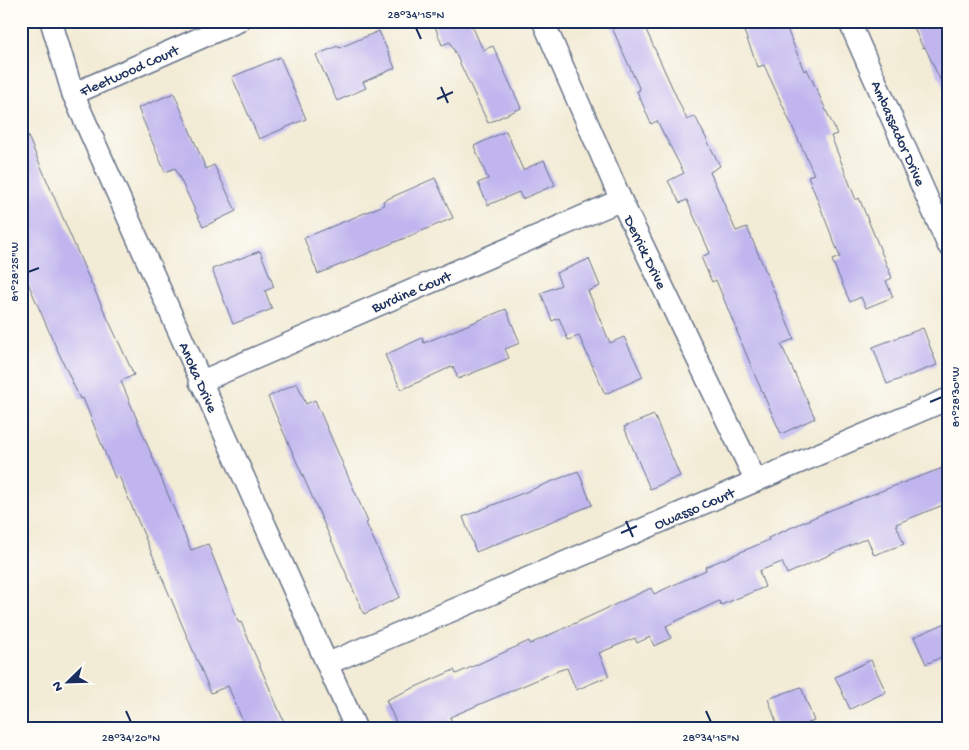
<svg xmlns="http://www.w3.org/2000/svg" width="969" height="750" viewBox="0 0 969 750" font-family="'Gochi Hand',sans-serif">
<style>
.building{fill:#c0b5ee}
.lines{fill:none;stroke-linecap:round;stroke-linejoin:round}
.minor-casing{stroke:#667188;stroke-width:24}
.minor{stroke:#fff;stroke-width:21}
.ticks{fill:none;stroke:#1b2f5e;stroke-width:2}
.labels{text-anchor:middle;stroke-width:4;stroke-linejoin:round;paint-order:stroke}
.street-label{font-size:15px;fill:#1b2f5e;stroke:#fdfcf7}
.neatline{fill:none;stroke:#1b2f5e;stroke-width:2}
.ticks-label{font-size:12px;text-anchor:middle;fill:#1b2f5e}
</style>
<rect width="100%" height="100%" fill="#fdfcf7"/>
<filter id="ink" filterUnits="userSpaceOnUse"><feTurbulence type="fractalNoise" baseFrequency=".02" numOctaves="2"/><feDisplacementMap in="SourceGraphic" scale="10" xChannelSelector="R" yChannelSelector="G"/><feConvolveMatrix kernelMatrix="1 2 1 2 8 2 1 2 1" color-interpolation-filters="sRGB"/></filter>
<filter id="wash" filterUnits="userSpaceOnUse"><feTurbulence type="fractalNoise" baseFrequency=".0096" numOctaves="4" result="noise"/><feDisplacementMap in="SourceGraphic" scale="20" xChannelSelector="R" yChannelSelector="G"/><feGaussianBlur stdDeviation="1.12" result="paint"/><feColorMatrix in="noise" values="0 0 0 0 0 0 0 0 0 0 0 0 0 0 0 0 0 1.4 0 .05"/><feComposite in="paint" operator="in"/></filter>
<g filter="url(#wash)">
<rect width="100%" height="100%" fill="#f2ebd5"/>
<g id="blocks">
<g class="building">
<path d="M433 21H470L483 50 493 46 521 108 488 123 450 42 442 45Z"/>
<path d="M609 21H642L687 120 695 116 720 166 710 172 736 231 747 227 794 339 781 344 815 418 781 434 756 378 716 280 712 282 701 257 710 253 687 200 680 203 668 181 684 173 657 121 651 124 637 91 640 90Z"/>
<path d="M740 21H784L804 71 807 69 837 134 831 136 856 200 859 198 892 278 886 281 893 297 866 308 861 297 850 302 832 260 840 257 808 176 814 174 764 65 758 67Z"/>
<path d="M911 21H948V97L925 47 923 48Z"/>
<path d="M379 31 395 68 363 82 366 88 337 101 316 55 338 46 339 48Z"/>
<path d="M280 57 306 119 259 139 232 77Z"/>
<path d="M174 93 206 169 214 165 236 211 203 227 175 168 165 172 138 108Z"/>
<path d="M21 120 87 274 134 375 121 381 191 550 208 544 239 623 241 622 287 729H246L228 686 211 693 119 476 115 478 83 398 80 399 52 338 21 267Z"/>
<path d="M506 131 523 170 544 160 555 185 522 199 519 192 488 205 478 183 488 179 474 146Z"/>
<path d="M435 178 453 218 318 274 304 238 384 205 383 201Z"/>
<path d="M260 251 274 287 265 291 272 309 233 324 212 269Z"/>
<path d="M589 259 600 286 588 291 610 343 624 337 643 377 605 394 579 336 568 340 559 318 552 321 541 293 561 285 556 273Z"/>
<path d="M506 309 520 343 505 349 509 358 458 379 453 366 401 390 385 355 422 338 424 343Z"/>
<path d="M923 328 937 365 887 384 873 347Z"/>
<path d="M297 383 306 404 315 400 368 522 366 523 400 597 364 614 268 397Z"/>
<path d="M654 415 680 476 650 489 624 427Z"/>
<path d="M948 466V503L896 524 904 544 874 555 867 538 787 574 782 562 759 571 765 587 721 605 719 601 666 626 671 638 654 646 650 637 637 643 635 638 599 653 609 676 576 690 567 668 560 670 450 717 455 729H399L386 700 454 670 456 674 529 641 530 644 651 588 654 594 706 570 705 567 769 540 768 538 833 509Z"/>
<path d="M578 471 592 505 476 552 463 517Z"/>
<path d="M948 622V654L926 664 914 637Z"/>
<path d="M871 660 886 692 850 709 835 677Z"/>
<path d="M801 687 814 721 793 729H779L768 699Z"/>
</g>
</g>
</g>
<g filter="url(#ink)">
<use href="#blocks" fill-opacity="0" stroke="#667188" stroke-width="1"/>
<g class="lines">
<g class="minor-casing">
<g id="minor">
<path d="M51 21 73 94 356 729"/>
<path d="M543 21 621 200 756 481"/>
<path d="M849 21 948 245"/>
<path d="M73 94 239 21"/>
<path d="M200 382 621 200"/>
<path d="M329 663 948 399"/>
</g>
</g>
<use href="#minor" class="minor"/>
</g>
</g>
<path class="ticks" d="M416 28 421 39M441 87 448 103M437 99 453 92M28 272 39 268M930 402 942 397M626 521 633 537M621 533 637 526M126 711 131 722M706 711 711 722"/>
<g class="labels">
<g class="street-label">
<text transform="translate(129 70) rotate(-24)" y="5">Fleetwood Court</text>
<text transform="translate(899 133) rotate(66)" y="5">Ambassador Drive</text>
<text transform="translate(646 252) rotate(64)" y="5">Derrick Drive</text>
<text transform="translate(411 291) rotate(-23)" y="5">Burdine Court</text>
<text transform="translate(199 377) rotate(66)" y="5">Anoka Drive</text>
<text transform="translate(694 508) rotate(-23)" y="5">Owasso Court</text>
</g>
</g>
<rect width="969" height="750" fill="none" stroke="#fdfcf7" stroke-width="55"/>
<g transform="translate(68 682) rotate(247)" stroke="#fdfcf7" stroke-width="4" paint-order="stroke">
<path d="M0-4L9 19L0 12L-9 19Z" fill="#1b2f5e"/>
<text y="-8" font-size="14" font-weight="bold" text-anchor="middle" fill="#1b2f5e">N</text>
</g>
<rect x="28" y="28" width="914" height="694" class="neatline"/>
<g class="ticks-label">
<text x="416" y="18">28°34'15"N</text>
<text transform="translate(14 272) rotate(-90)" y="4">81°28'25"W</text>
<text transform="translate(955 397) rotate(-90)" y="4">81°28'30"W</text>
<text x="131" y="741">28°34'20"N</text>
<text x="711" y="741">28°34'15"N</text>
</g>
</svg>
